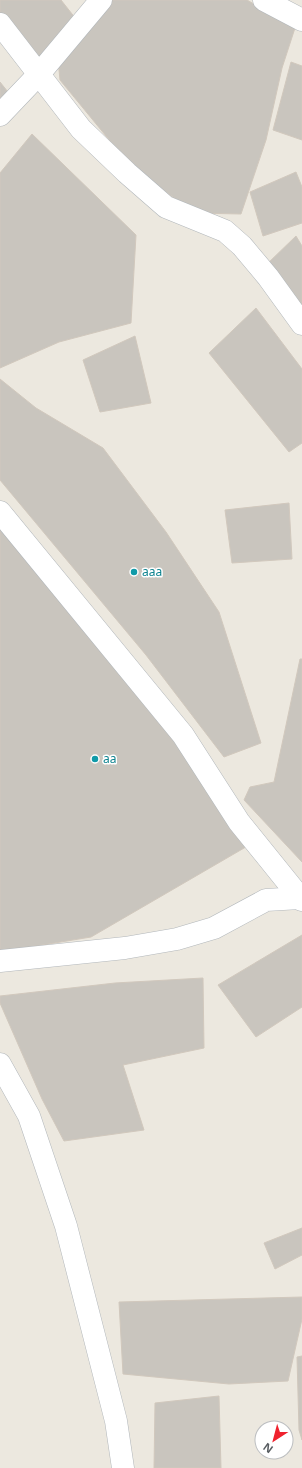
<svg xmlns="http://www.w3.org/2000/svg" width="302" height="1468" viewBox="0 0 302 1468" font-family="'Noto Sans',sans-serif">
<style>
.building{fill:#c9c5be;stroke:#d1c8bd}
.lines{fill:none;stroke-linecap:round;stroke-linejoin:round}
.minor-casing{stroke:#b2b7bb;stroke-width:23}
.minor{stroke:#fff;stroke-width:22}
.culture-dot{fill:#0f9aa8;stroke:#fff;stroke-width:1.5}
.labels{text-anchor:middle;stroke-width:3;stroke-linejoin:round;paint-order:stroke}
.culture-label{font-size:12px;fill:#0d838f;stroke:#fff;text-anchor:start}
</style>
<rect width="100%" height="100%" fill="#ece8df"/>
<g class="building">
<path d="M0 0H61L76 19 38 61 0 14Z"/>
<path d="M109 0H247L295 28 282 68 266 140 241 214 194 213 129 164 60 80 58 60Z"/>
<path d="M291 62 302 66V140L273 130Z"/>
<path d="M0 82 8 92 0 99Z"/>
<path d="M32 134 136 235 131 323 59 342 0 368V173Z"/>
<path d="M296 172 302 187V223L263 236 250 192Z"/>
<path d="M296 236 302 246V319L265 266Z"/>
<path d="M256 308 302 369V443L289 452 209 353Z"/>
<path d="M135 336 151 403 100 412 83 360Z"/>
<path d="M0 379 36 408 103 448 166 532 219 612 261 743 224 757 146 655 0 480Z"/>
<path d="M289 503 292 559 232 563 225 510Z"/>
<path d="M0 522 127 673 251 844 91 937 0 952Z"/>
<path d="M300 659H302V862L244 800 250 787 274 782Z"/>
<path d="M302 935V1007L256 1037 218 985Z"/>
<path d="M203 978 204 1048 123 1065 144 1130 64 1141 42 1099 0 1003V996L115 983Z"/>
<path d="M302 1228V1255L275 1269 264 1243Z"/>
<path d="M302 1297V1319L288 1381 229 1384 123 1374 119 1302Z"/>
<path d="M302 1356V1440L299 1430 297 1357Z"/>
<path d="M219 1396 221 1468H154L155 1403Z"/>
</g>
<g class="lines">
<g class="minor-casing">
<g id="minor">
<path d="M264 0 302 20"/>
<path d="M0 24 81 129 127 173 166 207 225 231 242 246 268 277 302 324"/>
<path d="M0 115 39 74 101 0"/>
<path d="M0 512 183 735 239 822 302 900"/>
<path d="M0 961 125 948 177 939 214 928 266 900 300 898"/>
<path d="M0 1064 29 1116 66 1226 116 1421 123 1468"/>
</g>
</g>
<use href="#minor" class="minor"/>
</g>
<g class="culture-dot">
<circle cx="134" cy="572" r="4"/>
<circle cx="95" cy="759" r="4"/>
</g>
<g class="labels">
<g class="culture-label">
<text x="142" y="576">aaa</text>
<text x="103" y="763">aa</text>
</g>
</g>
<g transform="translate(274 1440) rotate(216)"><circle r="19" fill="#ffffff" stroke="#bcbec0"/>
<path d="M0-3L7 15L0 10L-7 15Z" fill="#ef222e"/>
<text y="-6" font-size="11" font-weight="bold" text-anchor="middle" fill="#585d61">N</text>
</g>
</svg>
